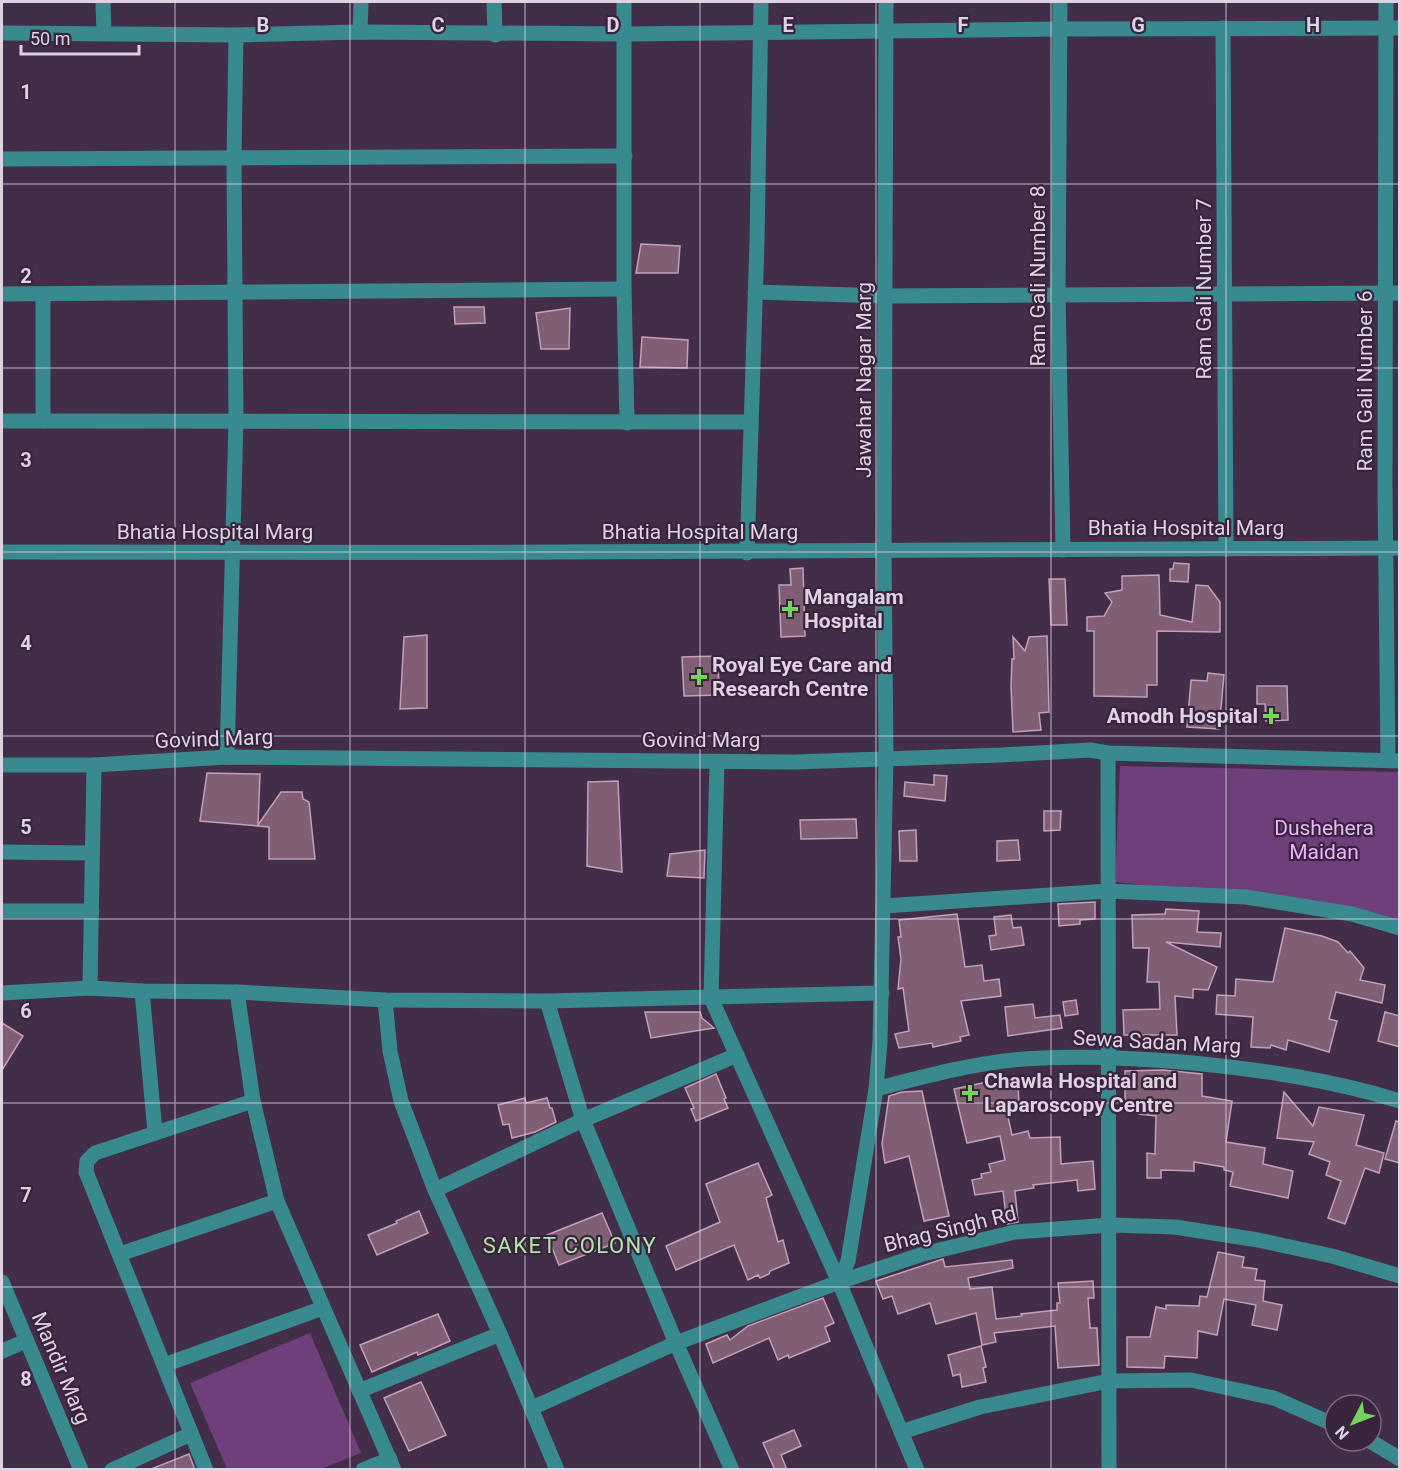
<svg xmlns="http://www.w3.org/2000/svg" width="1401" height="1471" viewBox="0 0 1401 1471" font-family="Roboto,sans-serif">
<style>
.green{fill:#6f3f7b}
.building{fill:#805f75;stroke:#c49fb7;stroke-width:1.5}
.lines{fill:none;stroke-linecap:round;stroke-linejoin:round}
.minor{stroke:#388a8e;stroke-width:15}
.grid{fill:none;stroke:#dfd2e3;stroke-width:1.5;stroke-opacity:0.55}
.poi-dot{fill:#75d25b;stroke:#39243e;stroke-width:2}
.labels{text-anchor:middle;stroke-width:4.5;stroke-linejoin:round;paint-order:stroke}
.street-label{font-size:21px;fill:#dfd2e3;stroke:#39243e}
.poi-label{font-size:21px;font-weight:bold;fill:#dfd2e3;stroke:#39243e;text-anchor:start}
.park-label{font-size:21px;fill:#edb4fc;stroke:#39243e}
.neighbourhood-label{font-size:22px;letter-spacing:1.5px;fill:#b2e4a5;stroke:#39243e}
.grid-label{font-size:20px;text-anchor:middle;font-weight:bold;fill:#dfd2e3;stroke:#39243e;stroke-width:4.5;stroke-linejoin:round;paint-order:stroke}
</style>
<rect width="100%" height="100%" fill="#432e49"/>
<g class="green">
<path d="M1120 766 1399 772V923L1215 893 1115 882Z"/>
<path d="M310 1333 361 1453 321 1469H227L190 1383Z"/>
</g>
<g class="building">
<path d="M641 244 680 246 678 273H636Z"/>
<path d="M454 307H484L485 323 455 324Z"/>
<path d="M570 308 569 349H541L536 313Z"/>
<path d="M642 337 688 340 687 368 640 367Z"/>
<path d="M1174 563 1189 564 1188 582 1170 581V569H1173Z"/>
<path d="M803 568 805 636 781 637 779 585H791L790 569Z"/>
<path d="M1159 575 1160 615 1192 622 1196 585 1208 586 1220 602V632L1157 631V685H1147V697L1094 696V631H1087V617L1104 616 1112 602 1105 593 1122 590V576Z"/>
<path d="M1049 579H1065L1067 625H1051Z"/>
<path d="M427 635V708L400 709 404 637Z"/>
<path d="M1047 636 1049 712 1039 713 1041 730 1013 732 1011 686 1012 659H1014L1013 637 1025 651 1029 637Z"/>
<path d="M718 656 719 695 684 696 682 657Z"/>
<path d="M1208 673 1224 675 1219 729 1187 727 1191 680 1207 681Z"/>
<path d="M1257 686H1287L1288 720 1266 721 1265 704H1257Z"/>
<path d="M207 773 260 774 258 825 281 792H302L303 799 309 802 315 859H269V827L200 821Z"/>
<path d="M934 775 947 776 945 801 904 796 905 782 934 785Z"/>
<path d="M618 781 622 872 587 866 588 782Z"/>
<path d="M1044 811H1061L1060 830 1044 831Z"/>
<path d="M856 819 857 838 801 839 800 820Z"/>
<path d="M916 830 917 861H900L899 831Z"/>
<path d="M1018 840 1020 860 997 861V841Z"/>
<path d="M705 850 704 878 667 876 670 854Z"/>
<path d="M1095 902V919L1080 920V924L1059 926 1058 904Z"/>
<path d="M1166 909 1199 911 1197 932 1221 933 1220 947 1166 942 1217 967 1208 990 1193 989V998L1175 996 1177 1035H1124L1123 1010 1160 1009 1159 982H1147L1149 948H1133L1132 915 1165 914Z"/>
<path d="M957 914 965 967 982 965 984 981 999 979 1001 996 961 1001 969 1035 960 1037 961 1041 933 1047 932 1043 899 1048 895 1034 909 1031 903 988 898 989 901 959 898 937H901L899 920Z"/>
<path d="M1011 915 1013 928 1021 927 1024 945 991 950 989 936 996 935 994 917Z"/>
<path d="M1285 928 1322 936 1338 942 1348 953 1350 951 1364 968 1360 980 1385 985 1382 1003 1336 992 1329 1019 1337 1021 1329 1052 1288 1040 1286 1050 1271 1045 1270 1048 1251 1047 1253 1017 1216 1014 1217 995 1235 996 1236 979 1273 982Z"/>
<path d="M1076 1000 1078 1014 1065 1016 1063 1002Z"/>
<path d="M1033 1004 1035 1018 1060 1015 1062 1028 1008 1036 1005 1007Z"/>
<path d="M645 1012H700L702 1018 714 1028 651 1038Z"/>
<path d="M1385 1012 1400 1016V1047L1378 1041Z"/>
<path d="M2 1023 23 1036 2 1070Z"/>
<path d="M1163 1070 1202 1074V1096L1232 1101 1226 1142 1265 1148 1263 1164 1293 1171 1288 1198 1230 1186 1233 1172 1224 1170V1167L1194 1162V1171L1161 1170V1178H1147V1153L1155 1154 1156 1116 1139 1114 1140 1109H1125V1071Z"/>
<path d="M716 1074 726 1098 724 1099 728 1108 696 1121 691 1109 694 1108 685 1088Z"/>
<path d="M987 1082 988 1088 1018 1083 1019 1105 1006 1108 1012 1135 1028 1131 1030 1138 1060 1137 1061 1164 1093 1161 1095 1189 1078 1191 1077 1180 1033 1185 1034 1188 1015 1191 1018 1222 1007 1224 1003 1191 975 1195 972 1180 982 1178 981 1174 991 1172 989 1164 1005 1160 1000 1136 967 1143 954 1089Z"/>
<path d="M922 1091 949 1216 924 1221 909 1156 885 1163 882 1144 889 1096 902 1092Z"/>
<path d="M1284 1092 1313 1126 1319 1107 1364 1115 1356 1145 1384 1153 1379 1173 1365 1168 1345 1224 1328 1218 1341 1181 1326 1175 1330 1162 1309 1154 1314 1142 1277 1138Z"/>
<path d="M525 1098 526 1103 547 1098 550 1108H552L556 1122 535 1132 512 1138 509 1124 503 1125 498 1105Z"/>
<path d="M1396 1121 1400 1122V1163L1385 1159Z"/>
<path d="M758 1163 772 1195 766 1198 778 1242 783 1240 789 1263 770 1271 769 1274 760 1278 758 1275 748 1280 734 1245 676 1270 666 1246 720 1222 706 1184Z"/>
<path d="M419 1211 428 1233 377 1255 368 1235 397 1223 396 1221Z"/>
<path d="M602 1213 615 1243 559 1265 547 1235Z"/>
<path d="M1218 1252 1244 1257 1242 1267 1257 1269 1255 1280 1265 1281 1263 1301 1282 1305 1277 1330 1252 1325 1256 1305 1224 1299 1217 1335 1198 1331 1197 1358 1165 1356 1164 1368 1127 1367V1337H1150L1156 1307 1166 1309V1305L1199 1306 1200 1296 1207 1297Z"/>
<path d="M943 1259 945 1267 1012 1260 1013 1268 968 1278 970 1289 992 1287 996 1319 1022 1316 1021 1314 1057 1310V1303H1060L1058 1283 1093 1281 1094 1298H1088L1090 1328H1097L1099 1365 1058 1368 1055 1326 994 1333 996 1342 982 1345 976 1313 936 1324 930 1303 898 1314 892 1296 883 1299 876 1281Z"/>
<path d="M823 1298 834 1323 825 1327 830 1341 789 1358 788 1355 778 1360 769 1338 713 1363 706 1344 727 1335 730 1340 748 1326Z"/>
<path d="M438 1314 450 1341 418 1355 417 1352 372 1372 360 1345Z"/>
<path d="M981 1346 986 1367 983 1368 986 1382 962 1387 960 1374 953 1376 948 1355Z"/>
<path d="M421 1382 446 1435 409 1451 384 1398Z"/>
<path d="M794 1430 801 1446 781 1455 787 1470H775L763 1443Z"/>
<path d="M189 1454 195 1470H151V1469Z"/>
</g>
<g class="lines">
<g class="minor">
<path d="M103 2 104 33"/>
<path d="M494 2 495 35"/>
<path d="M624 2V289L627 423"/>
<path d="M1060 2 1058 294 1063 550"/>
<path d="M1386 2 1385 488 1388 760"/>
<path d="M1223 28 1226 549"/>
<path d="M360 32 361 2"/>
<path d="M2 33 236 35 360 32 625 34 1060 29 1400 28"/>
<path d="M2 159 625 156"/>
<path d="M755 292 886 296 1400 293"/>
<path d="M2 294 624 289"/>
<path d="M43 294V421"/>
<path d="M2 421 751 422"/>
<path d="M2 552C468 554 933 551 1400 548"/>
<path d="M747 553 757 242 761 2"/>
<path d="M1108 753 1109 1470"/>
<path d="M227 757 236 421 234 160 236 35"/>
<path d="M717 762 711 998 839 1282 917 1470"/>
<path d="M2 765H94L227 757 795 762 1001 755 1090 750 1108 753 1400 761"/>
<path d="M2 852 92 853"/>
<path d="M884 906 1108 891 1246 897 1352 914 1400 928"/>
<path d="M2 911H92"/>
<path d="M90 988 94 765"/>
<path d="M142 991 155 1132"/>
<path d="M237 992 253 1101 277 1201 394 1470"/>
<path d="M2 993 90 988 142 991 237 992 385 1000 547 1001 882 993"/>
<path d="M385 1000 390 1051 401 1101 435 1190 500 1334 557 1470"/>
<path d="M547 1001 583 1120 676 1343 732 1470"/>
<path d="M876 1089C925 1076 974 1063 1024 1059 1081 1055 1137 1058 1193 1063 1263 1070 1332 1080 1400 1101"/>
<path d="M435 1190 583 1120 737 1055"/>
<path d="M120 1254 277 1201"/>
<path d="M2 1282 81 1470"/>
<path d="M839 1282 848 1261 876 1089 880 1042 886 758 884 551 886 2"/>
<path d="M2 1351 26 1341"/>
<path d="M164 1365 323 1308"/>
<path d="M359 1391 500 1334"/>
<path d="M532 1408 676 1343 839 1282 923 1254 1015 1232 1110 1225 1175 1227 1258 1240 1332 1256 1400 1276"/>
<path d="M901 1432 980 1407 1109 1381 1191 1380 1274 1398 1335 1425"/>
<path d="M1370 1441 1400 1459"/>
<path d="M112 1470 191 1434"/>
<path d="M206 1470 86 1172 87 1161 95 1153 253 1101"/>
<path d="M363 1470 390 1459"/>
</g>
</g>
<path class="grid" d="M175 2V1470M350 2V1470M525 2V1470M700 2V1470M876 2V1470M1051 2V1470M1226 2V1470M2 184H1400M2 368H1400M2 552H1400M2 736H1400M2 919H1400M2 1103H1400M2 1287H1400"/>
<g class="poi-dot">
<path d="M787 600h6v6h6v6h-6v6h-6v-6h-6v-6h6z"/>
<path d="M696 668h6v6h6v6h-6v6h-6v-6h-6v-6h6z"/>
<path d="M1268 707h6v6h6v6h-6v6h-6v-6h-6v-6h6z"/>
<path d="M967 1084h6v6h6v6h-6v6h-6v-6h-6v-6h6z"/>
</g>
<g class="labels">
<g class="street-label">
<text transform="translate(1038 276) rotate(-90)" y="7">Ram Gali Number 8</text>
<text transform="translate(1204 289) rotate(-90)" y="7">Ram Gali Number 7</text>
<text transform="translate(864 380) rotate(-90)" y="7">Jawahar Nagar Marg</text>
<text transform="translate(1365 381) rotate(-90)" y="7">Ram Gali Number 6</text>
<text x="1186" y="535">Bhatia Hospital Marg</text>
<text x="215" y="539">Bhatia Hospital Marg</text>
<text x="700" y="539">Bhatia Hospital Marg</text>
<text transform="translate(214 739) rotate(-2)" y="7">Govind Marg</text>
<text x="701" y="747">Govind Marg</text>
<text transform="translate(1157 1042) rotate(3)" y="7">Sewa Sadan Marg</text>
<text transform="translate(950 1229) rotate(-14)" y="7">Bhag Singh Rd</text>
<text transform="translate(61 1368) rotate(67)" y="7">Mandir Marg</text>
</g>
<g class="poi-label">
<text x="804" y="604">Mangalam<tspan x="804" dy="24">Hospital</tspan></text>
<text x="712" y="672">Royal Eye Care and<tspan x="712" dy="24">Research Centre</tspan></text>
<text x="1258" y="723" text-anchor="end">Amodh Hospital</text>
<text x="984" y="1088">Chawla Hospital and<tspan x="984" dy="24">Laparoscopy Centre</tspan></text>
</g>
<g class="park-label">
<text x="1324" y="835">Dushehera<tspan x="1324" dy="24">Maidan</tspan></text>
</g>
<g class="neighbourhood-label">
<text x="570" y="1253">SAKET COLONY</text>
</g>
</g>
<g class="grid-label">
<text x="263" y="32">B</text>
<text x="438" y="32">C</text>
<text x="613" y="32">D</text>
<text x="788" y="32">E</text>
<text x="963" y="32">F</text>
<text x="1138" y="32">G</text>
<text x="1313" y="32">H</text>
<text x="26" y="99">1</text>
<text x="26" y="283">2</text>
<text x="26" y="467">3</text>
<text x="26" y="650">4</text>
<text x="26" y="834">5</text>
<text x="26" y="1018">6</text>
<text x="26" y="1202">7</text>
<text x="26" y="1386">8</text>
</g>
<rect width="1401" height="1471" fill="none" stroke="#dfd2e3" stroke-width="6"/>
<g transform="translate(1353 1423) rotate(228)"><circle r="28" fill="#39243e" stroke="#7b6a80" stroke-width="1.5"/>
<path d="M0-4.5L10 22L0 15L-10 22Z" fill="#75d25b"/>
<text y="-9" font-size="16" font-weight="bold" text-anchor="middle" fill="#dfd2e3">N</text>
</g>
<path d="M21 45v9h118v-9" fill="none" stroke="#dfd2e3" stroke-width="3"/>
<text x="30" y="45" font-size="18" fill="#dfd2e3" stroke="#39243e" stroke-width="4.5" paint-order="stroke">50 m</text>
</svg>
